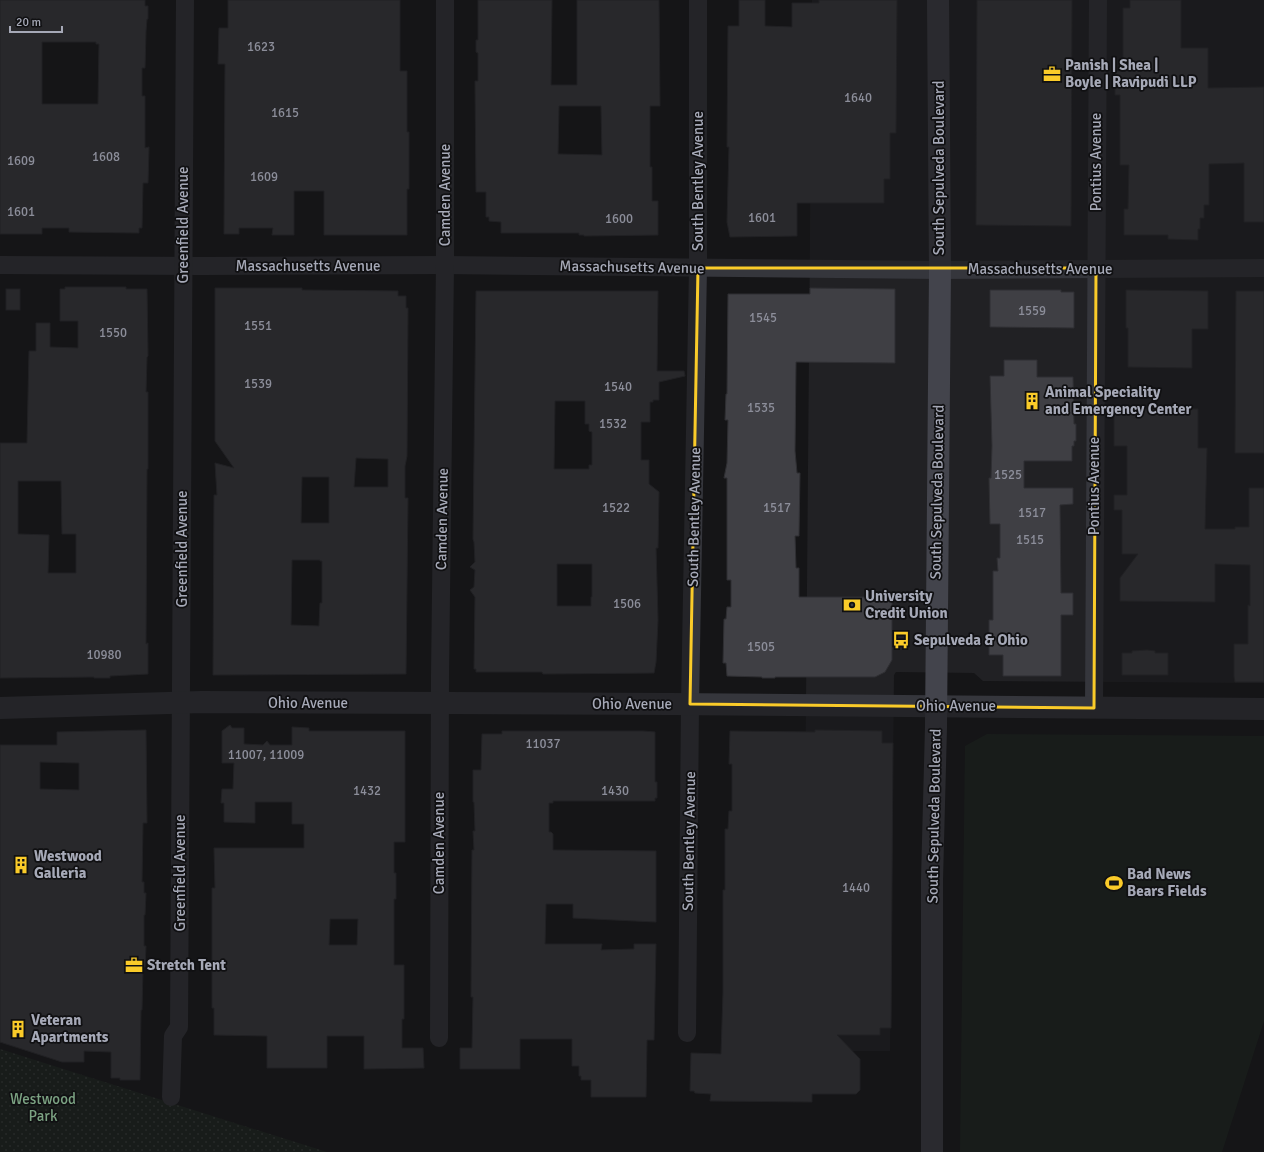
<svg xmlns="http://www.w3.org/2000/svg" width="1264" height="1152" viewBox="0 0 1264 1152" font-family="Signika,sans-serif">
<style>
.built{fill:#212124}
.park{fill:url(#park-dots)}
.garden{fill:#1c251e}
.building{fill:#3f3f44;stroke:#2f2f33;fill-rule:evenodd}
.lines{fill:none;stroke-linecap:round;stroke-linejoin:round}
.minor{stroke:#35363c;stroke-width:18}
.tertiary{stroke:#35363c;stroke-width:22}
.secondary{stroke:#43444c;stroke-width:22}
.marked{fill:none;stroke:#facb29;stroke-width:3;stroke-linejoin:round}
.labels{text-anchor:middle;stroke-width:3.5;stroke-linejoin:round;paint-order:stroke}
.number-label{font-size:13px;fill:#8c8e9a}
.poi-label{font-size:15px;font-weight:bold;fill:#a6a9b7;stroke:#101012;text-anchor:start}
.street-label{font-size:15px;fill:#a6a9b7;stroke:#101012}
.park-label{font-size:15px;fill:#7ca383;stroke:#101012}
</style>
<defs>
<pattern id="park-dots" width="8" height="8" patternUnits="userSpaceOnUse"><rect width="8" height="8" fill="#1c251e"/><path d="M2 2h.1M6 6h.1" fill="none" stroke="#3a423c" stroke-width="1.8" stroke-linecap="round"/></pattern>
</defs>
<rect width="100%" height="100%" fill="#151517"/>
<path class="built" d="M812 0H1264V683L983 681 974 673 896 672 894 675 890 1051H803Z"/>
<path class="park" d="M0 1049 327 1152H0Z"/>
<path class="garden" d="M987 734 1264 736V1021L1222 1152H960L965 746Z"/>
<g class="building">
<path d="M0 0H145V6H148V19H147L146 31 145 68H142V96H145V148L149 147 148 183H143L142 228H139V233L69 232V228H42V234H0ZM42 42H96V44H99L98 104H42Z"/>
<path d="M228 0H400V71H407V132H409V189H407V235H324V191H294V235H272L273 228H239V234H224L225 64H218L219 28H228Z"/>
<path d="M478 0H552L551 85H577V0H659L660 106H650V167H652V201H658V235L584 236V235H579V233H501V222L489 221V217H486V192H476L475 81H478V53L476 52V40H478ZM559 106H601L602 155 558 154Z"/>
<path d="M739 0H765V26L792 27V3H819V0H897L896 133H890V179H884V203H797V236L730 237 727 222 729 147H727L728 26H739Z"/>
<path d="M977 0H1072L1071 226 976 225Z"/>
<path d="M1130 0H1181V48H1208V88L1264 87V222H1244V163L1209 164V205H1204V218H1200V229H1198V240L1168 239V235H1124V209H1128L1129 165H1120V95H1115V71H1123V8H1130Z"/>
<path d="M65 287H126V289H147L148 356 147 357 146 392H148V469H147L146 644 148 643V674L110 676V678H94V677L0 678V443H27L29 351H36V323H50V347L78 348V321H60V289H65ZM18 481H61L62 534H76V573H48L49 535 18 534Z"/>
<path d="M215 288H302V290L398 291V296H406V308H408L407 456 405 466V498H408L406 674 213 675 214 495H217L215 463 234 468 215 441ZM356 458 388 459V487H354ZM302 477H329V523H301ZM292 560H320V561H322V603H320L319 626 291 625Z"/>
<path d="M810 288 895 289V363L796 362 795 451 797 473H800L799 536H795L796 568H799V597H892V660L885 672 875 677H775V678H762V677L727 676 726 663H723L724 619H726L727 607H731V580H727V478H724L727 463 728 420H725L726 394H727L728 294H810Z"/>
<rect x="6" y="289" width="14" height="21"/>
<path d="M990 290H1061V292H1074V328L990 327Z"/>
<path d="M1126 290 1208 291V329H1192V368L1128 367V328H1126Z"/>
<path d="M476 291H658L657 371H684L685 376 659 382V400H653V402H650V422H641V460H649V484L659 492 658 548H656L658 620 656 662 654 673 543 674 542 672H476V669H474L475 597 470 590 474 587 475 570 470 567 475 562 474 542 473 539ZM555 401H585V424H589V431L592 432V465H589V469H554ZM557 564H592V597H591V606H557Z"/>
<path d="M1236 291H1264V453H1235Z"/>
<path d="M1004 360H1037V377H1073L1074 424H1076V441H1074V446H1072V461H1024V488H1073V504L1060 505 1061 593H1073V615H1061V676H1003V655H989V620H993V571H998L997 558H1000V524H990L989 478H991L992 446 990 376H1004Z"/>
<path d="M1114 408 1198 409V448H1207L1205 529H1235V527H1249V488H1264V682H1235L1234 676V644H1248V605L1250 606V565L1215 564V602L1120 601V578L1138 554H1122V510H1114V495H1127V446H1114Z"/>
<path d="M1147 650 1155 651V653H1168V675H1122V653H1132V651Z"/>
<path d="M230 725 232 728H244V744L263 745 267 741 270 745H292V727L309 728V731H405V842H394V873H396V899H394V965H404V1019H402V1048H423L424 1068 364 1069V1036H327V1068H267V1036L214 1035V1008H212V888H215L214 848H304V824H292V802H255V823L224 822V803H221L222 789H233L234 763H222V731ZM330 919H358L357 945H329Z"/>
<path d="M146 730 147 823H143L142 882H144V893H146L145 915H144V946H146L145 967H143L142 1010H141L140 1080H120V1078H111V1052L84 1051V1062H62L0 1042V745H57V732ZM40 762 79 763V790L40 789Z"/>
<path d="M815 730 882 731V743H893L891 1028H880V1035H837L860 1059V1090L856 1094H812V1102L710 1101 711 1094 695 1093 694 1091H690L691 1053 721 1054 723 993V890H725V829H728L729 811H732V764H729L730 731 815 732Z"/>
<path d="M502 731H643L655 732V782H657V798H655V801H553V803H549V832H551L553 834V850L656 851V922L573 918V904H546L545 944H602L601 950 634 949V944H656L654 1040H647L646 1097H591V1080H581V1076H579V1066H572V1039H520V1069H460V1048H472L473 997H471L472 850H474L473 831H475L474 802H473V770H481L482 734H502Z"/>
</g>
<g class="lines">
<g class="minor">
<path d="M0 265 201 266 445 265 940 270 1264 268"/>
<path d="M1094 708 1098 0"/>
<path d="M687 1033 690 704 698 268V0"/>
<path d="M439 1038 440 676 445 265V0"/>
<path d="M171 1097 173 1036 179 1027 185 0"/>
</g>
<path class="tertiary" d="M0 708 202 702 670 704 1264 709"/>
<path class="secondary" d="M932 1152V880L936 727 940 270 938 0"/>
</g>
<path d="M0 0H1264V1152H0ZM698 268H1096L1094 708 690 704Z" fill="#151517" fill-opacity=".55" fill-rule="evenodd"/>
<path class="marked" d="M698 268H1096L1094 708 690 704Z"/>
<defs>
<g id="office-bare" transform="scale(1.38)"><path d="M-6-3h4V-5.5h4V-3h4V5H-6ZM-1-4.5V-3h2v-1.5ZM-6 0V1H6V0Z" fill="#facb29" stroke="#101012" stroke-width="2.5" paint-order="stroke"/></g>
<g id="building-bare" transform="scale(1.38)"><path d="M-4-6H4V6H1V3H-1V6H-4ZM-2.5-4.3h1.7v1.8h-1.7ZM.8-4.3h1.7v1.8H.8ZM-2.5-1h1.7V.8h-1.7ZM.8-1h1.7V.8H.8Z" fill="#facb29" stroke="#101012" stroke-width="2.5" paint-order="stroke"/></g>
<g id="bank-bare" transform="scale(1.38)"><path d="M-6-4H6V4H-6ZM0-2.3a2.3 2.3 0 1 0 0 4.6a2.3 2.3 0 1 0 0-4.6Z" fill="#facb29" stroke="#101012" stroke-width="2.5" paint-order="stroke"/></g>
<g id="bus-bare" transform="scale(1.38)"><path d="M-5-6H5V4H4V6H2V4H-2V6H-4V4H-5ZM-3.5-4V0h7V-4ZM-3.5 1.2v1.5H-2V1.2ZM2 1.2v1.5H3.5V1.2Z" fill="#facb29" stroke="#101012" stroke-width="2.5" paint-order="stroke"/></g>
<g id="stadium-bare" transform="scale(1.38)"><path d="M0-5a6.5 5 0 1 0 0 10a6.5 5 0 1 0 0-10ZM-3.5-1.8h7v3.6h-7Z" fill="#facb29" stroke="#101012" stroke-width="2.5" paint-order="stroke"/></g>
</defs>
<g fill-rule="evenodd">
<use href="#office-bare" x="1052" y="74"/>
<use href="#building-bare" x="1032" y="401"/>
<use href="#bank-bare" x="852" y="605"/>
<use href="#bus-bare" x="901" y="640"/>
<use href="#building-bare" x="21" y="865"/>
<use href="#stadium-bare" x="1114" y="883"/>
<use href="#office-bare" x="134" y="965"/>
<use href="#building-bare" x="18" y="1029"/>
</g>
<g class="labels">
<g class="number-label">
<text x="261" y="51">1623</text>
<text x="858" y="102">1640</text>
<text x="285" y="117">1615</text>
<text x="106" y="161">1608</text>
<text x="21" y="165">1609</text>
<text x="264" y="181">1609</text>
<text x="21" y="216">1601</text>
<text x="762" y="222">1601</text>
<text x="619" y="223">1600</text>
<text x="1032" y="315">1559</text>
<text x="763" y="322">1545</text>
<text x="258" y="330">1551</text>
<text x="113" y="337">1550</text>
<text x="258" y="388">1539</text>
<text x="618" y="391">1540</text>
<text x="761" y="412">1535</text>
<text x="613" y="428">1532</text>
<text x="1008" y="479">1525</text>
<text x="616" y="512">1522</text>
<text x="777" y="512">1517</text>
<text x="1032" y="517">1517</text>
<text x="1030" y="544">1515</text>
<text x="627" y="608">1506</text>
<text x="761" y="651">1505</text>
<text x="104" y="659">10980</text>
<text x="543" y="748">11037</text>
<text x="266" y="759">11007, 11009</text>
<text x="367" y="795">1432</text>
<text x="615" y="795">1430</text>
<text x="856" y="892">1440</text>
</g>
<g class="poi-label">
<text x="1065" y="70">Panish | Shea |<tspan x="1065" dy="17">Boyle | Ravipudi LLP</tspan></text>
<text x="1045" y="397">Animal Speciality<tspan x="1045" dy="17">and Emergency Center</tspan></text>
<text x="865" y="601">University<tspan x="865" dy="17">Credit Union</tspan></text>
<text x="914" y="645">Sepulveda &amp; Ohio</text>
<text x="34" y="861">Westwood<tspan x="34" dy="17">Galleria</tspan></text>
<text x="1127" y="879">Bad News<tspan x="1127" dy="17">Bears Fields</tspan></text>
<text x="147" y="970">Stretch Tent</text>
<text x="31" y="1025">Veteran<tspan x="31" dy="17">Apartments</tspan></text>
</g>
<g class="street-label">
<text transform="translate(1096 162) rotate(-90)" y="5">Pontius Avenue</text>
<text transform="translate(939 168) rotate(-90)" y="5">South Sepulveda Boulevard</text>
<text transform="translate(698 181) rotate(-90)" y="5">South Bentley Avenue</text>
<text transform="translate(445 195) rotate(-90)" y="5">Camden Avenue</text>
<text transform="translate(183 225) rotate(-90)" y="5">Greenfield Avenue</text>
<text x="308" y="271">Massachusetts Avenue</text>
<text transform="translate(632 267) rotate(1)" y="5">Massachusetts Avenue</text>
<text x="1040" y="274">Massachusetts Avenue</text>
<text transform="translate(1094 486) rotate(-90)" y="5">Pontius Avenue</text>
<text transform="translate(937 492) rotate(-89)" y="5">South Sepulveda Boulevard</text>
<text transform="translate(694 517) rotate(-89)" y="5">South Bentley Avenue</text>
<text transform="translate(442 519) rotate(-89)" y="5">Camden Avenue</text>
<text transform="translate(182 549) rotate(-90)" y="5">Greenfield Avenue</text>
<text x="308" y="708">Ohio Avenue</text>
<text x="632" y="709">Ohio Avenue</text>
<text x="956" y="711">Ohio Avenue</text>
<text transform="translate(934 816) rotate(-89)" y="5">South Sepulveda Boulevard</text>
<text transform="translate(689 841) rotate(-89)" y="5">South Bentley Avenue</text>
<text transform="translate(439 843) rotate(-90)" y="5">Camden Avenue</text>
<text transform="translate(180 873) rotate(-90)" y="5">Greenfield Avenue</text>
</g>
<g class="park-label">
<text x="43" y="1104">Westwood<tspan x="43" dy="17">Park</tspan></text>
</g>
</g>
<path d="M10 26v6h52v-6" fill="none" stroke="#a6a9b7" stroke-width="2"/>
<text x="16" y="26" font-size="12" fill="#a6a9b7" stroke="#101012" stroke-width="3" paint-order="stroke">20 m</text>
</svg>
